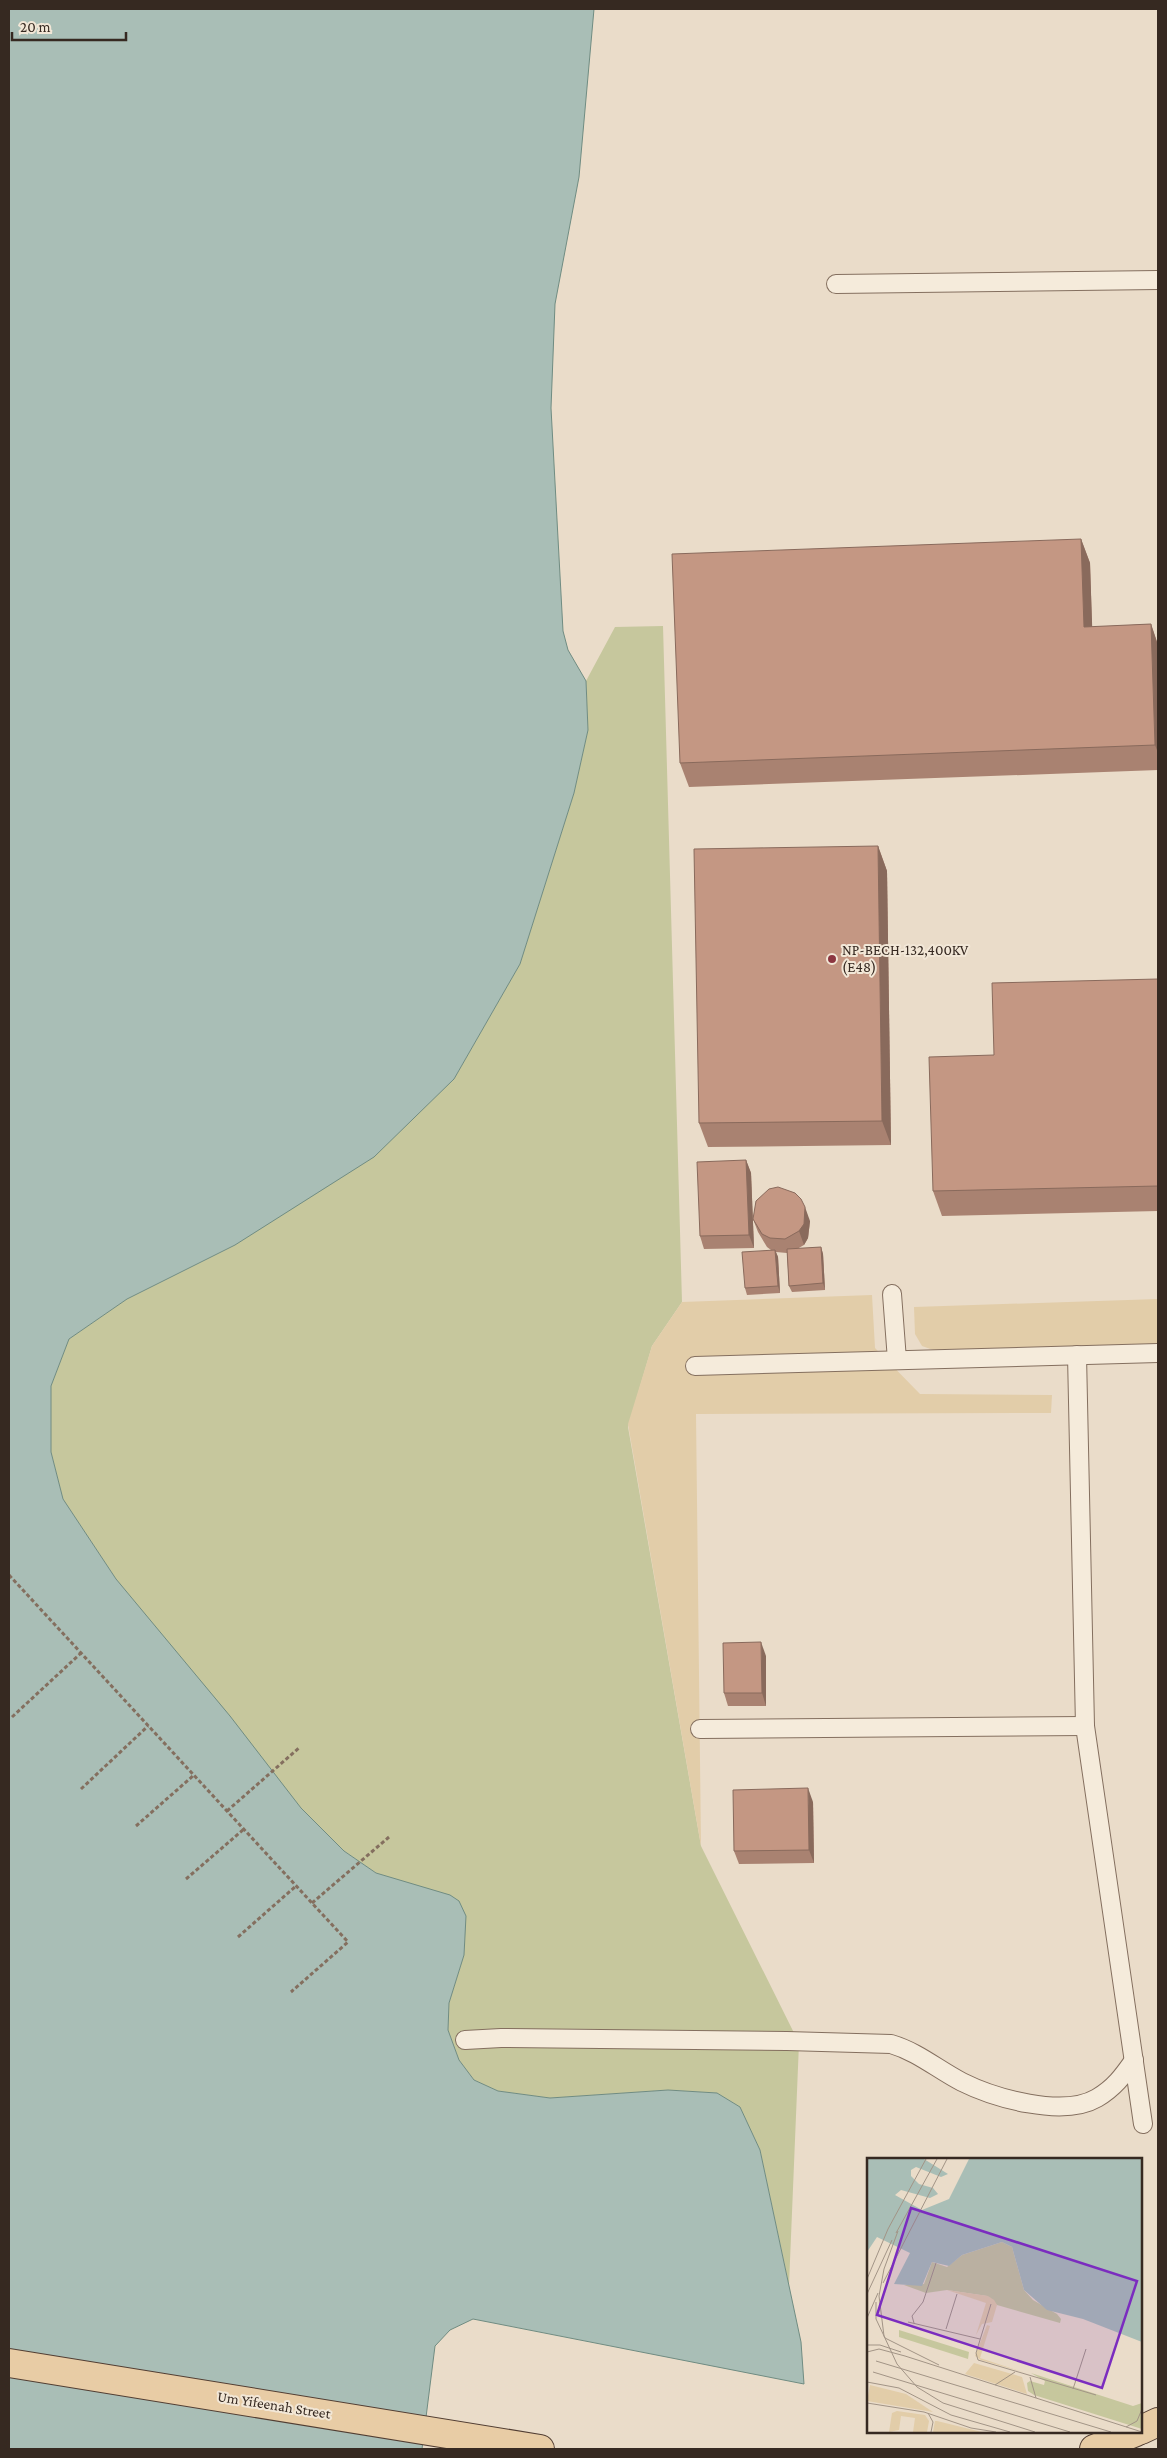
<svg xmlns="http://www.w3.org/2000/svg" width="1167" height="2458" viewBox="0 0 1167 2458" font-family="'Crimson Pro',serif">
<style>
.green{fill:#c6c79d}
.sand{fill:#e2cda9}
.water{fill:#a9beb6;stroke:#708c82}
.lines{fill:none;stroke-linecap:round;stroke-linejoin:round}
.service-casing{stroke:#846f5f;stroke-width:20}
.primary-casing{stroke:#523e33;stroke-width:30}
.path{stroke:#846f5f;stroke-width:3;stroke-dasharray:4 2.5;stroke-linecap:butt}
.service{stroke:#f5ebdb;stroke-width:18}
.primary{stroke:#e8cca5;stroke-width:28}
.wall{fill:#a98271}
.shaded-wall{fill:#896a5c}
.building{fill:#c49783;stroke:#896a5c}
.poi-dot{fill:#8c3640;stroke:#f2e7d7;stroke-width:2}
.labels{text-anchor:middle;stroke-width:4;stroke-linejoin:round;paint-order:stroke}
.poi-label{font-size:15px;fill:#362921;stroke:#f2e7d7;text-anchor:start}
.street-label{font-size:15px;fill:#362921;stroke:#f2e7d7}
.inset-road{fill:none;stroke:#a29486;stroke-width:1}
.view{fill:#7b2cbf;fill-opacity:0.15;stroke:#7b2cbf;stroke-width:2.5}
.inset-edge{fill:none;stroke:#362921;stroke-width:2.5}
</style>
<rect width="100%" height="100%" fill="#eadcc9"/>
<path class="green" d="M663 626 682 1302 652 1346 628 1427 701 1846 799 2043 789 2285 760 2150 740 2107 717 2093 668 2090 550 2098 498 2091 474 2080 459 2060 448 2030 449 2003 464 1955 465 1934 402 1882 376 1873 344 1851 301 1808 116 1579 63 1499 51 1452V1386L69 1339 127 1299 235 1245 454 1079 520 964 574 793 588 730 586 681 615 627Z"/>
<g class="sand">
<path d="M872 1295 875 1348 920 1394 1052 1395 1051 1413 696 1414 701 1846 628 1424 652 1346 682 1302Z"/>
<path d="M1158 1299V1350L936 1351 922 1346 915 1334 914 1307Z"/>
</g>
<path class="water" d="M9 9H594L579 177 555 304 551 408 563 631 568 650 586 681 588 730 574 793 520 964 454 1079 374 1157 235 1245 127 1299 69 1339 51 1386V1452L63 1499 116 1579 230 1716 301 1808 344 1851 376 1873 450 1895 459 1901 466 1916 464 1955 449 2003 448 2030 459 2060 474 2080 498 2091 550 2098 668 2090 717 2093 740 2107 760 2150 801 2342 804 2384 473 2319 450 2330 435 2346 422 2449H9Z"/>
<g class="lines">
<g class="service-casing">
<g id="service">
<path d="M836 284 1158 280"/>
<path d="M892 1294 897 1360"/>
<path d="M1077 1355 1085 1726 1143 2124"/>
<path d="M695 1366 1158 1353"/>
<path d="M700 1729 1085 1726"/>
<path d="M465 2040 501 2038 787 2041 891 2044C918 2052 937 2069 962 2082 994 2098 1063 2118 1097 2098 1114 2088 1123 2076 1134 2060"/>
</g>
</g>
<g class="primary-casing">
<g id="primary">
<path d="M9 2363 540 2449"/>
<path d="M1141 2430 1158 2422"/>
<path d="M1094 2449 1136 2432"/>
</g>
</g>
<g class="path">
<path d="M9 1575 348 1942 291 1992"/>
<path d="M12 1717 81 1653"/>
<path d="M81 1789 148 1726"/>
<path d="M227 1811 300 1747"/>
<path d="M136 1826 194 1775"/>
<path d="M186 1879 244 1829"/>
<path d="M312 1903 389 1837"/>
<path d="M238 1937 296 1886"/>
</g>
<use href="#service" class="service"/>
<use href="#primary" class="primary"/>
</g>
<g class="wall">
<path d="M1081 539 1090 563 1092 627 1151 624 1158 645V770L689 787 680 763Z"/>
<path d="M878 846 887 871 891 1145 708 1147 699 1123Z"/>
<path d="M1158 979V1211L942 1216 933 1191 994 1055Z"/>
<path d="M746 1160 751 1173 754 1248 704 1249 700 1236Z"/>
<path d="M753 1219 810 1221 808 1238 804 1245 797 1249 821 1247 823 1254 825 1290 792 1292 789 1286 787 1253 776 1252 778 1257 780 1293 747 1295 745 1288 771 1250 767 1247 758 1232Z"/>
<path d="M766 1656V1706H728L724 1693Z"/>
<path d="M813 1802 814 1863 739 1864 734 1851Z"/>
</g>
<g class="shaded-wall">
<path d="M1081 539 1090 563 1093 651 1084 627Z"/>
<path d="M1151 624 1158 645V753L1155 745Z"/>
<path d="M878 846 887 871 891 1145 882 1121Z"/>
<path d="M746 1160 751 1173 754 1248 749 1235Z"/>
<path d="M805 1207 810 1221 808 1238 804 1245 799 1231Z"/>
<path d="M821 1247 823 1254 825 1290 823 1283Z"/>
<path d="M775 1250 778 1257 780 1293 778 1286Z"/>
<path d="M761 1642 766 1656V1706L762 1693Z"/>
<path d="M808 1788 813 1802 814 1863 809 1850Z"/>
</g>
<g class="building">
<path d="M1081 539 1084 627 1151 624 1155 745 680 763 672 554Z"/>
<path d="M878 846 882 1121 699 1123 694 849Z"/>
<path d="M1158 979V1186L933 1191 929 1057 994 1055 992 983Z"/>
<path d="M746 1160 749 1235 700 1236 697 1162Z"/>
<path d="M778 1187 795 1193 801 1199 805 1207 804 1224 799 1231 785 1239 770 1238 762 1234 753 1219 756 1201 769 1189Z"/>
<path d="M821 1247 823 1283 789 1286 787 1249Z"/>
<path d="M775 1250 778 1286 745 1288 742 1252Z"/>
<path d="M761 1642 762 1693H724L723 1643Z"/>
<path d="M808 1788 809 1850 734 1851 733 1790Z"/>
</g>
<circle class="poi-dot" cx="832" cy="959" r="5"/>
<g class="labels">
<g class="poi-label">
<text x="842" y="955">NP-BECH-132,400KV<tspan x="842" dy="17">(E48)</tspan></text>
</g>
<g class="street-label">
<text transform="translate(274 2405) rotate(9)" y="5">Um Yifeenah Street</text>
</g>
</g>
<g transform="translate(867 2158)">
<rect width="275" height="275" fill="#eadcc9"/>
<path d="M135 84 145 89 157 132 166 142 190 156 194 161 193 165 130 147 120 138 80 132 59 135 37 127 57 126 65 104 80 109 95 97ZM32 172 102 194 101 201 32 179ZM164 215 266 248 275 245V271L167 237 161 233 160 225 163 223 177 227 178 223Z" fill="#c6c79d"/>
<path d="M80 132 121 138 127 142 130 147 125 164 115 166 109 177 119 145ZM120 167 123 168 113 200 159 215 114 202 108 198ZM107 205 155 219 160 236 98 216ZM3 227 39 236 66 254 0 243ZM30 253 58 257 62 263 60 274H46L48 260 34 258 32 272 22 274 25 255ZM68 263H70L115 274H66Z" fill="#e2cda9"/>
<path d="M0 1H57L81 16 74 19 49 9 44 12V18L52 26 66 30 71 36 63 40 34 32 28 37 55 52 82 41 102 1H275V184L216 161 180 152 157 132 145 89 135 84 95 97 82 108 65 104 55 128 27 126 43 95 10 79 0 94Z" fill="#a9beb6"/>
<path class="inset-road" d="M31 73 17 111 12 138 17 178 30 206 50 229 76 245 168 274M29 75 70 1M0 121 21 71 59 1M16 125 80 1M0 136 25 82M9 144V161L18 180 72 207M124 146 109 195 111 202 229 237M0 160 11 135M41 164 113 181M47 165 45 158 56 144 69 105M79 171 90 136M0 187H13L34 194M0 194 12 191 38 198 275 274M9 203 244 274M6 214 203 274M163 219 169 240M0 224 32 230 84 257 143 274M128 227 148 214M206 231 219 191M0 245 57 254 104 270 129 274M61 255 66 264 64 274M259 269 270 263 275 251"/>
<path class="view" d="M44 50 270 123 235 230 10 157Z"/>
<rect width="275" height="275" class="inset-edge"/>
</g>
<rect width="1167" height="2458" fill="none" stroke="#362921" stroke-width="20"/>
<path d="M12 32v8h114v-8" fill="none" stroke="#362921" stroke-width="2.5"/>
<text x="20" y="32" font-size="15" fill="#362921" stroke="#f2e7d7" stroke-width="4" paint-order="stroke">20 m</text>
</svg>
